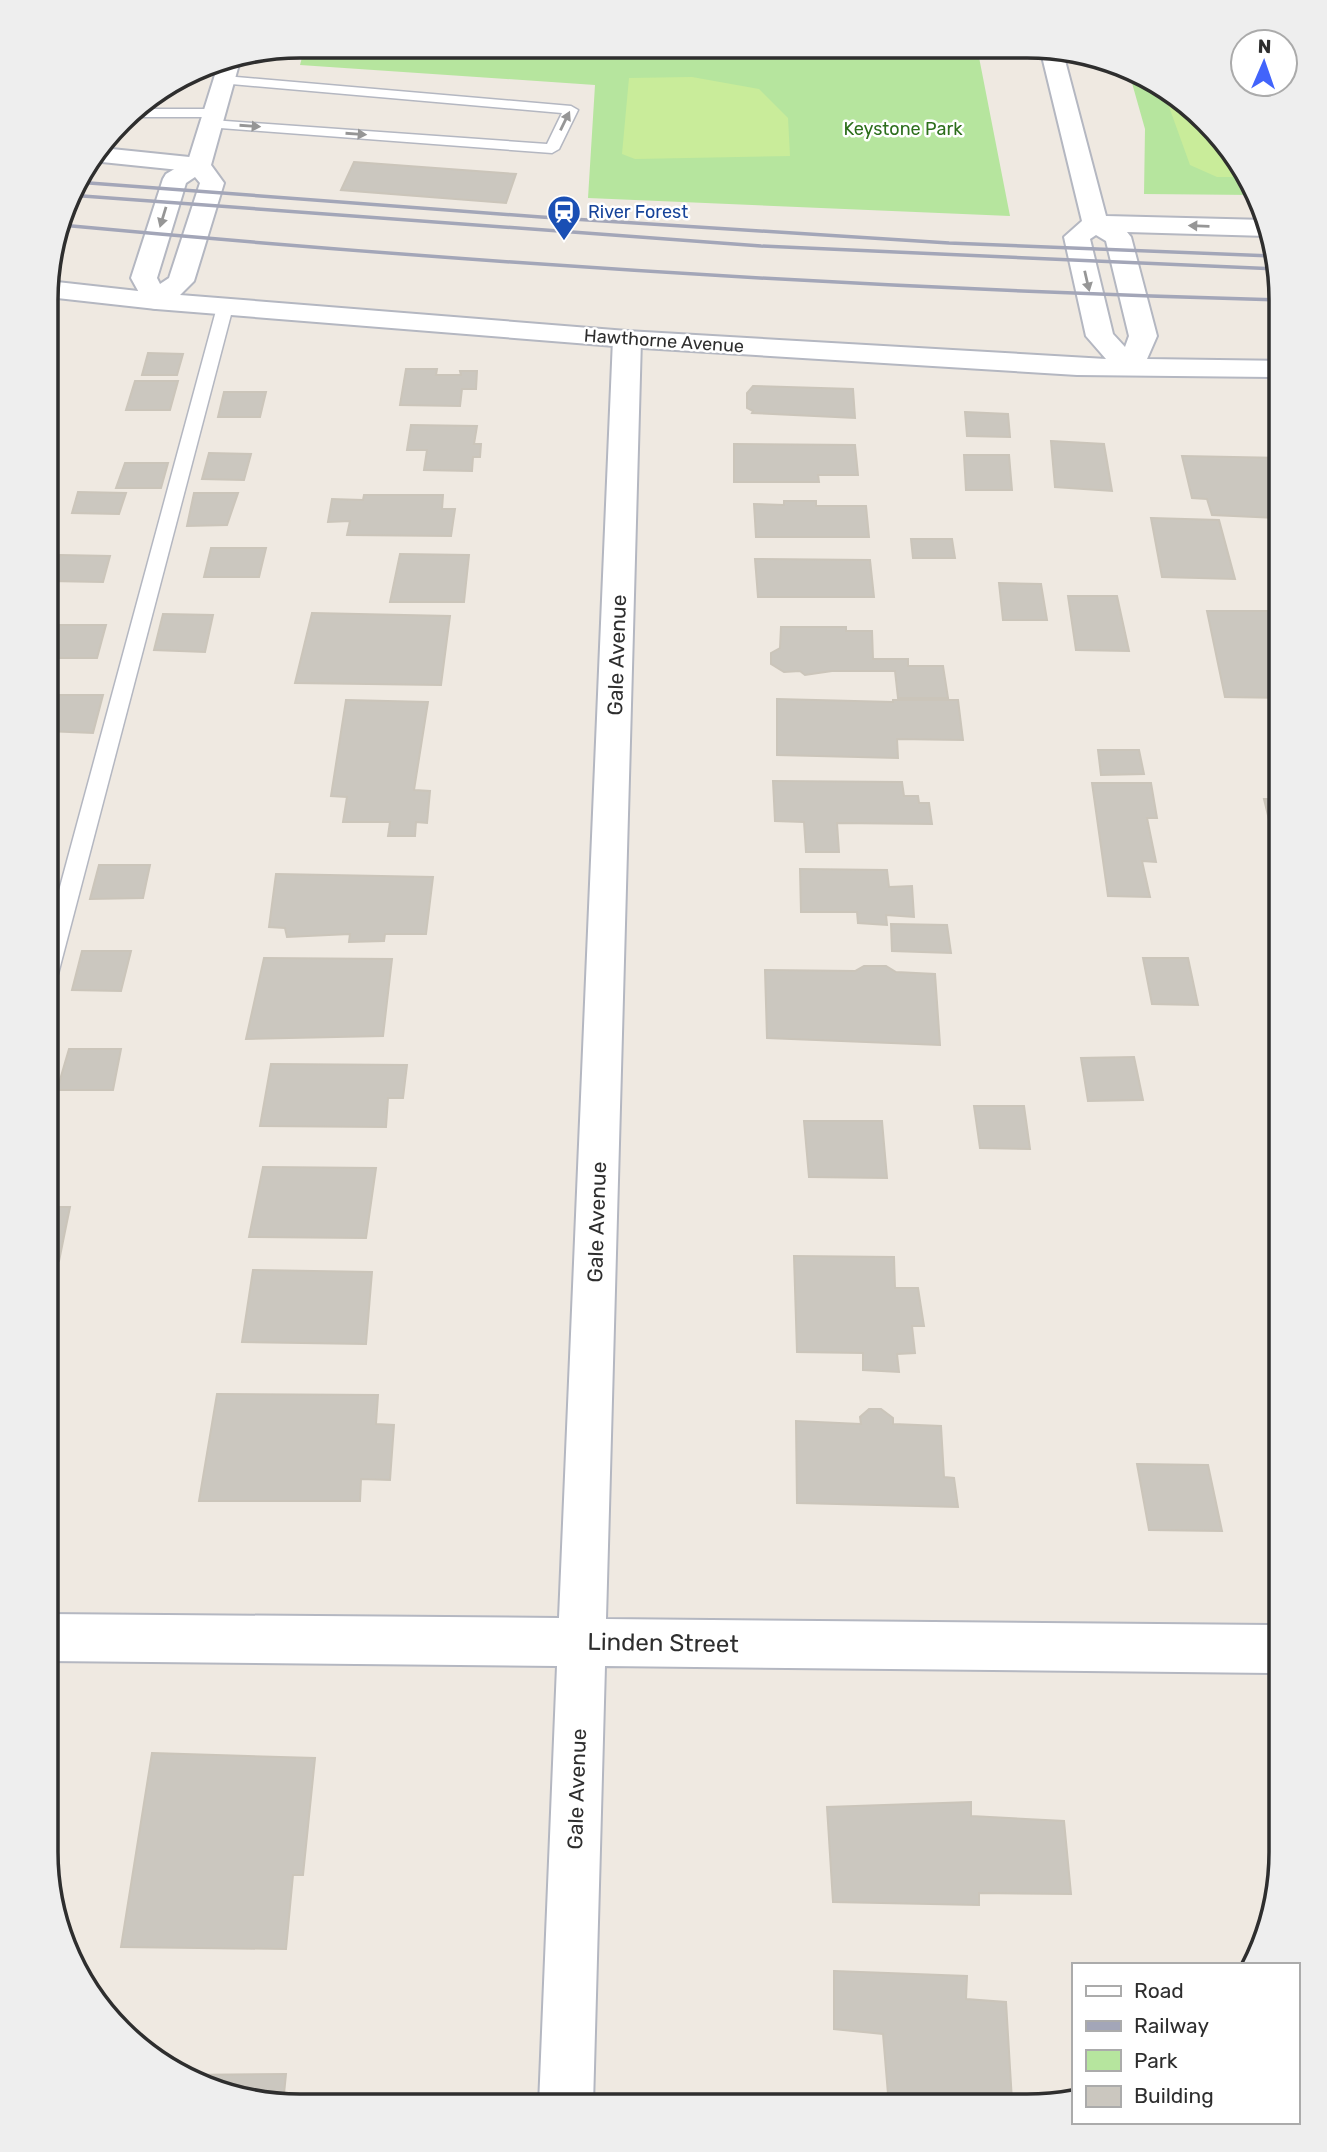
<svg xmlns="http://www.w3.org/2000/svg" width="1327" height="2152" viewBox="0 0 1327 2152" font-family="Rubik,sans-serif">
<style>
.green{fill:#b6e59e}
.pitch{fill:#c9ec9a}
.building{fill:#cbc7bf;stroke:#cbc5ba;stroke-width:2}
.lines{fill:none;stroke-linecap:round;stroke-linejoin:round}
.service-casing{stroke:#b4b7c1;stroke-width:3}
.minor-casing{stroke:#b4b7c1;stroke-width:4}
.tertiary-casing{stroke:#b4b7c1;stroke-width:4}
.service{fill:#fff;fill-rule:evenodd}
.minor{fill:#fff;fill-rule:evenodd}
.tertiary{fill:#fff;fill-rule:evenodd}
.rail{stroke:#a3a6b8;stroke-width:3.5}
.oneway{fill:#969696}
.labels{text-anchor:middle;stroke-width:5;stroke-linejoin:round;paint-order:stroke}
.far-park-label{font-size:18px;fill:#2c6e1b;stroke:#fff}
.far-transit-label{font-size:18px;fill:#164399;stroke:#fff;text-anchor:start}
.far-street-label{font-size:18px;fill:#2e2e2e;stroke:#fff}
.street-label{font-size:21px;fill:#2e2e2e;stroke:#fff}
.near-street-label{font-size:24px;fill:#2e2e2e;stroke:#fff}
.rim{fill:none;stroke:#2e2e2e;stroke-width:3.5}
</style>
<rect width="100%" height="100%" fill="#efe9e1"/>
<g class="green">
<path d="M305 46 977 47 1010 216 588 198 595 85 300 65Z"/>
<path d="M1130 76 1182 98 1256 195 1144 194 1145 129Z"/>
</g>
<g class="pitch">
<path d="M692 77 759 89 788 118 790 156 635 159 622 154 629 78Z"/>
<path d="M1163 90 1182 98 1243 177H1217L1190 165Z"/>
</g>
<g class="building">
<path d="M354 162 516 174 506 203 341 190Z"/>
<path d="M148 353 183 354 177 375H142Z"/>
<path d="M406 369H437L436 375H461L460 371H477L476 389H462L460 406 400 405Z"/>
<path d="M135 381H178L170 410H126Z"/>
<path d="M753 386 853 389 855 418 752 413 753 411 747 408V393Z"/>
<path d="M224 392H266L260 417H218Z"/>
<path d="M965 412 1008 414 1010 437 967 436Z"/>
<path d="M411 425 477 426 474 444H481L480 457H473L472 471 424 470 427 450H407Z"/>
<path d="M1051 441 1104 444 1112 491 1055 487Z"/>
<path d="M734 444 855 445 858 475H818L819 482H734Z"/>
<path d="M209 453 251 454 244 480 202 479Z"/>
<path d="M964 455H1009L1012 490H966Z"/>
<path d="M1182 456 1279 458 1281 492H1274L1280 518 1212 515 1207 499 1192 498Z"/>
<path d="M125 463H168L161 488H116Z"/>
<path d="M78 492 126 493 119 514 72 513Z"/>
<path d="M194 493H238L227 525 187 526Z"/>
<path d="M364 495H443L442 509H455L451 536 347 535 350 521 328 522 332 499 363 500Z"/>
<path d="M784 501H816V506H866L869 537H756L754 504 784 505Z"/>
<path d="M1151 518 1219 520 1235 579 1162 577Z"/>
<path d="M911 539H952L955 558H913Z"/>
<path d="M211 548H266L259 577H204Z"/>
<path d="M400 554 469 555 464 602H390Z"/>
<path d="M60 555 110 556 103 582 50 581Z"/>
<path d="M755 559 870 560 874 597H758Z"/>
<path d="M999 583 1041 584 1047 620H1003Z"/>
<path d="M1068 596H1117L1129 651 1076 650Z"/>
<path d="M1207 611H1276L1281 631V698L1225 697Z"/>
<path d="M312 613 450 616 441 685 295 683Z"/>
<path d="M163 614 213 615 205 652 154 650Z"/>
<path d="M56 625H106L97 658H47Z"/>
<path d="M781 627H846V631H872L873 659H908V666H943L948 698H898L895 671H832L805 675 800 671 784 672 771 664V653L780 648Z"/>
<path d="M53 695H103L93 733 47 731Z"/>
<path d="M777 699 893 702V700H958L963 740 897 739 898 758 777 755Z"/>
<path d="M346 700 428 702 414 790 430 791 427 823 416 822 415 836H388L390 822H343L347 797 331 796Z"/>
<path d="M1098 750H1139L1144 774 1101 775Z"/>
<path d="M773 781 902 782 904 796H918L919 803H929L932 824 837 823 839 852H806L804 822 775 821Z"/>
<path d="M1092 783H1151L1157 818H1147L1156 862 1142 861 1150 897 1108 896Z"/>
<path d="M1264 799H1281V868Z"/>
<path d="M99 865H150L143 898 90 899Z"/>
<path d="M800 869 887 870 889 887 912 886 914 917 886 915 887 925 858 923 857 912H801Z"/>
<path d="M276 874 433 877 426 934H385L384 941 349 942 350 934 287 937 285 928 269 927Z"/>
<path d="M891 924 947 925 951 953 892 951Z"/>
<path d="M82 951H131L121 991 72 990Z"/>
<path d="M264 958 392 959 383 1036 246 1039Z"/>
<path d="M1143 958H1188L1198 1005 1152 1004Z"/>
<path d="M864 966H886L896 972 935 974 940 1045 767 1038 765 970 855 971Z"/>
<path d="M69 1049H121L113 1090H57Z"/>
<path d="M1134 1057 1143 1100 1088 1101 1081 1058Z"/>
<path d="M271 1064 407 1065 403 1098H388L386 1127 260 1126Z"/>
<path d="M974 1106H1024L1030 1149 980 1148Z"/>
<path d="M804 1121H882L887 1178 809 1177Z"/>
<path d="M263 1167 376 1168 366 1238 249 1237Z"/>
<path d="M46 1207H70L59 1261 46 1262Z"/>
<path d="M794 1256 894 1257 895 1288H918L924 1326H912L915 1353 897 1354 899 1372 863 1370V1353L797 1352Z"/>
<path d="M253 1270 372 1272 366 1344 242 1342Z"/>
<path d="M217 1394 378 1395 376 1424 394 1425 390 1480 361 1479 360 1501H199Z"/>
<path d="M869 1409H881L893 1418V1424L941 1426 944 1477 954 1478 958 1507 797 1503 796 1421 861 1424 860 1417Z"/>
<path d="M1137 1464 1208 1465 1222 1531 1149 1530Z"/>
<path d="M152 1753 315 1758 303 1875H293L286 1949 121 1947Z"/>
<path d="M971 1802V1816L1064 1821 1071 1894 979 1893V1905L833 1902 827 1807Z"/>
<path d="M834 1971 967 1976 966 1999 1006 2002 1012 2101 1022 2103V2106H889L883 2034 834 2029Z"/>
<path d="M286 2074 283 2104H267L202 2087 182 2075Z"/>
</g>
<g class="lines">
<g class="service-casing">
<g id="service">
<path d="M199 67H228L235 71 228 75 188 74Z"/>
<path d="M225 76 571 106 578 110 559 149 552 153 207 127V121L212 120 547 144 562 113 220 83 218 80Z"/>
<path d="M132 109H215L222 113 215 117H126Z"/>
<path d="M225 302 233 307 58 974 55 980 47 983V935L217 307Z"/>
</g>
</g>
<g class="minor-casing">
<g id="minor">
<path d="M102 148 199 158 208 160 211 165 208 170 199 172 92 161Z"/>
<path d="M48 281 156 293 165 295 169 301 165 307 156 309 48 297Z"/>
<path d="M627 331 637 333 641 339 606 1619 1281 1625V1673L605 1666 593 2105H539L557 1666 46 1661V1614L559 1618 613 339 617 333Z"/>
</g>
</g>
<g class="tertiary-casing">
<path id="tertiary" d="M1040 48 1062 49 1106 216 1266 220 1267 236 1127 232 1131 237 1157 336 1147 359 1281 361V377L1077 375 627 347 156 309 147 307 131 278 163 179 166 174 188 161 219 62 241 57 211 165 224 183 194 281 180 295 627 331 1106 359 1086 336 1064 237 1082 221ZM195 177 200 183 169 278 160 284 157 278 186 183ZM1096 235 1106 241 1129 336 1125 347 1113 334 1090 239Z"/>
</g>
<use href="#service" class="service"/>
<use href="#minor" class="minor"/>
<use href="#tertiary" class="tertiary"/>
<g class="rail">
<path d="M76 182 541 217 949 243 1273 256"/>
<path d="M69 195 761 246 1275 269"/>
<path d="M61 225C467 263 873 289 1281 300"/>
</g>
</g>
<defs><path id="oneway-solid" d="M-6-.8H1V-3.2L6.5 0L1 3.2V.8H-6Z" transform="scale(1.75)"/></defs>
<g class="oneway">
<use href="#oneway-solid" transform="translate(565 121) rotate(-64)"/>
<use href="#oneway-solid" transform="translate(250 126) rotate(4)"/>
<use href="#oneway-solid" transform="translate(356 134) rotate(4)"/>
<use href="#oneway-solid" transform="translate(163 217) rotate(107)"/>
<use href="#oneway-solid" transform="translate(1199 226) rotate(-178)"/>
<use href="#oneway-solid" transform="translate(1087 281) rotate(77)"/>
</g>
<defs>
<g id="station-pin" transform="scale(1.75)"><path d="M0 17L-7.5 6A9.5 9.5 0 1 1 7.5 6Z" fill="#1a4fb4" stroke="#fff"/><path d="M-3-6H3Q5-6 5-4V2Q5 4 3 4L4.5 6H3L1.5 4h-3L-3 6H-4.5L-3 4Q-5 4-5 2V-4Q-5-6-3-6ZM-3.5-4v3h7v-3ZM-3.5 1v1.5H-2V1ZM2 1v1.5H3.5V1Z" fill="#fff"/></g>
</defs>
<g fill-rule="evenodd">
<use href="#station-pin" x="564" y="212"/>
</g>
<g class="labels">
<g class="far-park-label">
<text x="903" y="135">Keystone Park</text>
</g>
<g class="far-transit-label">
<text x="588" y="218">River Forest</text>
</g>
<g class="far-street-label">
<text transform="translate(664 341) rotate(4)" y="6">Hawthorne Avenue</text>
</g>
<g class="street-label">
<text transform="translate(617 655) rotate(-88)" y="7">Gale Avenue</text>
<text transform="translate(597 1222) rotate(-88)" y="7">Gale Avenue</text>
<text transform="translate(577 1789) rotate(-88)" y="7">Gale Avenue</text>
</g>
<g class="near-street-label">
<text transform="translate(663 1643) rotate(1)" y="8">Linden Street</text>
</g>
</g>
<path d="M0 0H1327V2152H0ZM300 58H1027A242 242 0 0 1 1269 300V1852A242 242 0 0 1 1027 2094H300A242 242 0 0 1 58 1852V300A242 242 0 0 1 300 58Z" fill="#eee" fill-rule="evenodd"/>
<path class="rim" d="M300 58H1027A242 242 0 0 1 1269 300V1852A242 242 0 0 1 1027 2094H300A242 242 0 0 1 58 1852V300A242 242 0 0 1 300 58Z"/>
<rect x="1072" y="1963" width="228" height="161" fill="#ffffff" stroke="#ababab" stroke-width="2"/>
<rect x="1086" y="1986" width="35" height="10" fill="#ffffff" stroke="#ababab" stroke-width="2"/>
<text x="1134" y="1998" font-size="21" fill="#2e2e2e">Road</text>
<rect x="1086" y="2021" width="35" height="10" fill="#a3a6b8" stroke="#ababab" stroke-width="2"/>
<text x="1134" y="2033" font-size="21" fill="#2e2e2e">Railway</text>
<rect x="1086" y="2050" width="35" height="21" fill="#b6e59e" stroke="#ababab" stroke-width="2"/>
<text x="1134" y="2068" font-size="21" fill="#2e2e2e">Park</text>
<rect x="1086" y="2086" width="35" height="21" fill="#cbc7bf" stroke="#ababab" stroke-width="2"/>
<text x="1134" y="2103" font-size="21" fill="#2e2e2e">Building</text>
<g transform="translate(1264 63) rotate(2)"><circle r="33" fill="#ffffff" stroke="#ababab" stroke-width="2"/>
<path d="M0-5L12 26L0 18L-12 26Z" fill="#4264fb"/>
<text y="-10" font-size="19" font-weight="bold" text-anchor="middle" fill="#2e2e2e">N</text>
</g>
</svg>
